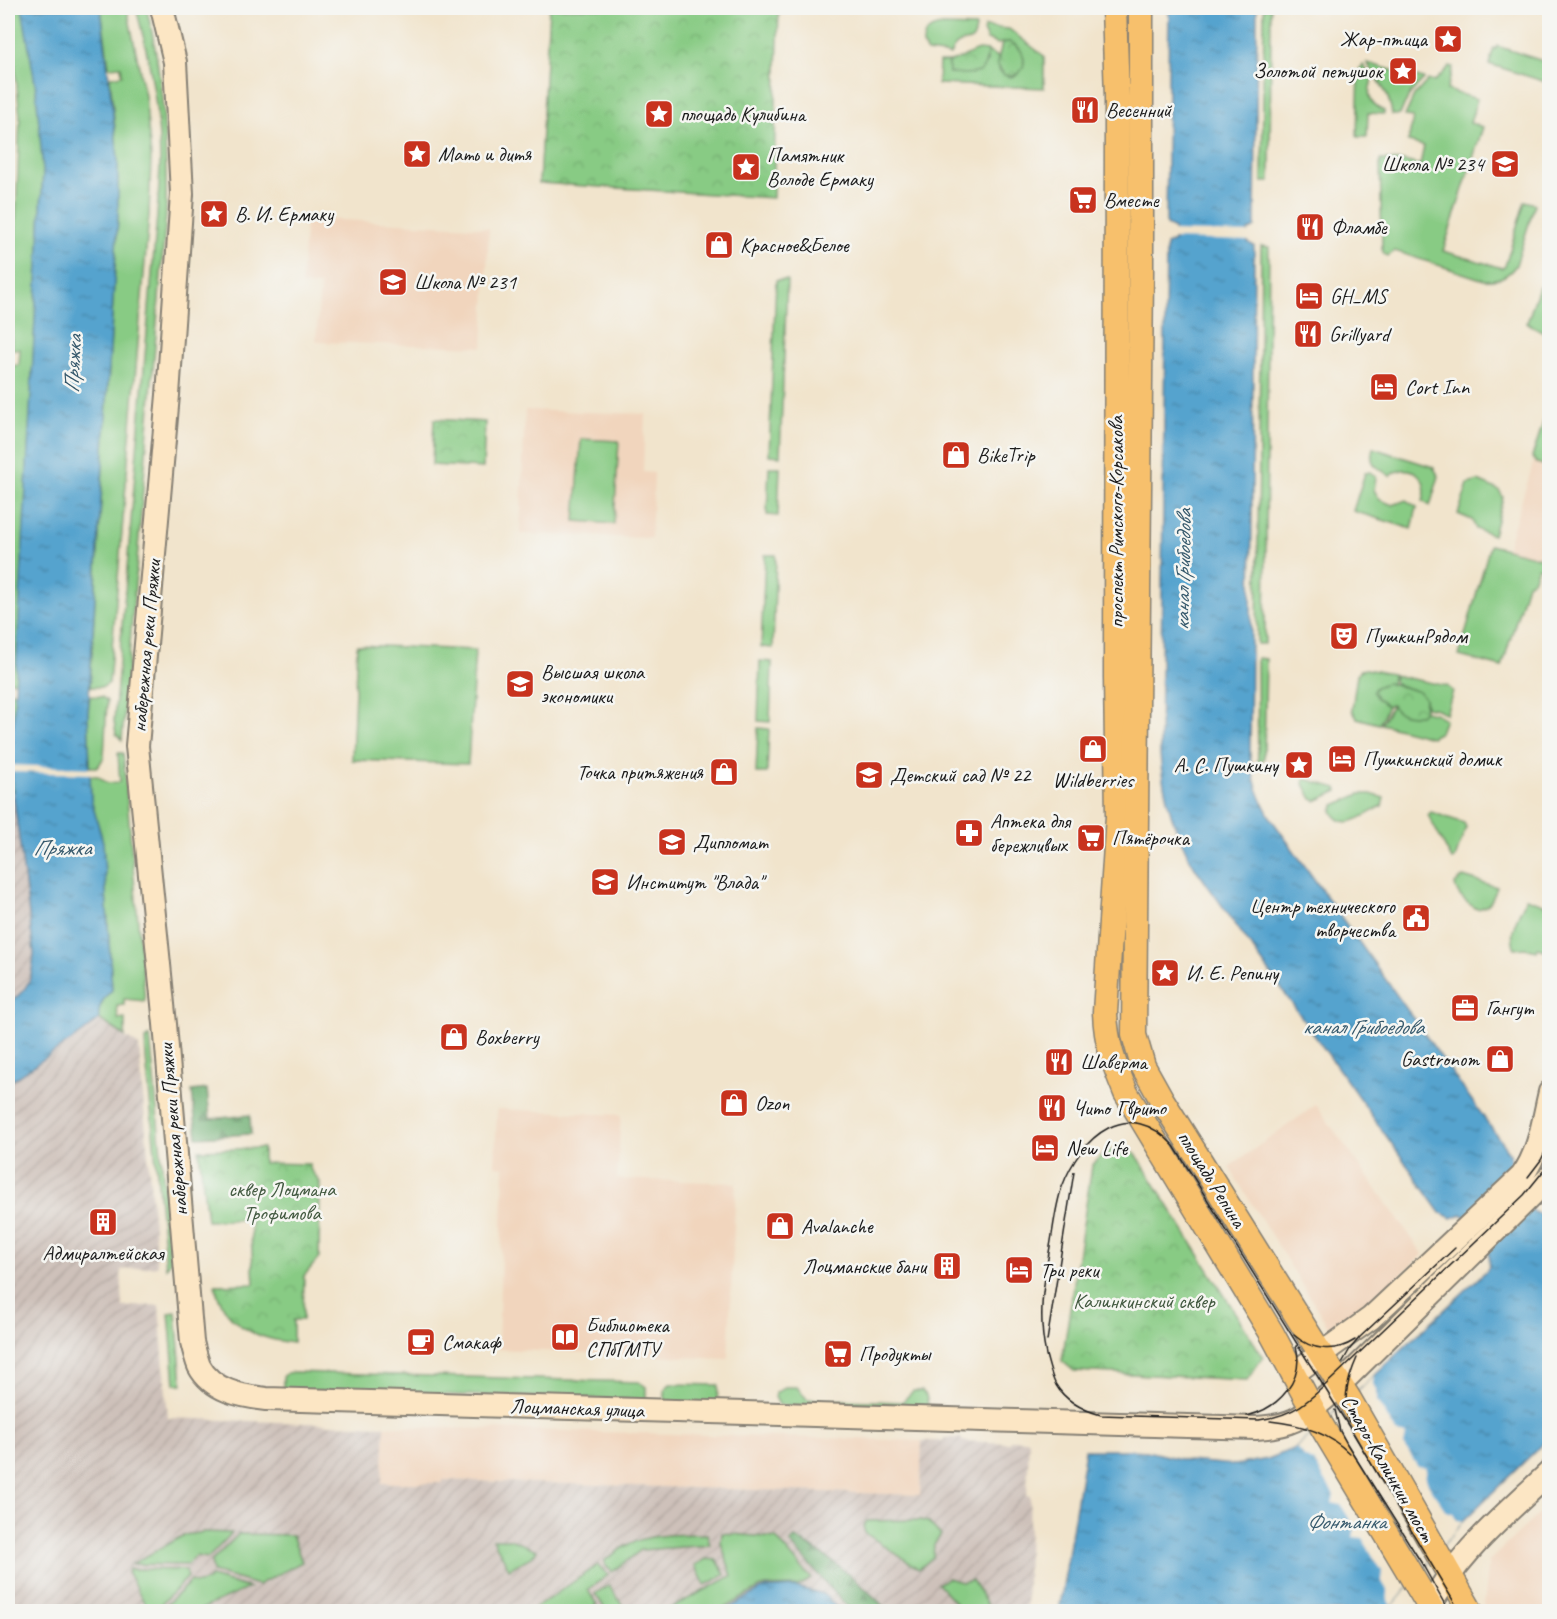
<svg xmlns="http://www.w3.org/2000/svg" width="1557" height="1619" viewBox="0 0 1557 1619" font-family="Caveat,sans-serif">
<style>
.built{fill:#f1d5bd}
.industrial{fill:url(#industrial-furrows)}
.green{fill:#88cb84;stroke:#527450;stroke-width:1.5}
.forest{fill:url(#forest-firs);stroke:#456647;stroke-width:1.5}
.park{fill:url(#park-crowns);stroke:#527450;stroke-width:1.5}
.water{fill:url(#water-ripples);stroke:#386075;stroke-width:1.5}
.pier{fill:#f1e4cc}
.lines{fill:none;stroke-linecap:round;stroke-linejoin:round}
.secondary-casing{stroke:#868074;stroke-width:26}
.primary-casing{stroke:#868074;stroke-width:27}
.secondary{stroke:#fce6c4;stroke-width:22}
.primary{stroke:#f7c06c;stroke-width:24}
.tram{stroke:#1c1c1c;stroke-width:1.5}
.labels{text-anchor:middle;stroke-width:5;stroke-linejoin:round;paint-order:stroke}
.poi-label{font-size:21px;fill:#1c1c1c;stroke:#f6f6f2;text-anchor:start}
.street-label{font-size:21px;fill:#1c1c1c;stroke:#f6f6f2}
.park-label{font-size:21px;fill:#425940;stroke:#f6f6f2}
.water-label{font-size:22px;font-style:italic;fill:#36596c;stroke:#f6f6f2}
</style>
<defs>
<pattern id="industrial-furrows" width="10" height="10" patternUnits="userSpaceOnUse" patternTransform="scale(1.5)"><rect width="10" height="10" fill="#cec1ba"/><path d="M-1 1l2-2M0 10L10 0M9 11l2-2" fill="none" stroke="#b0a59f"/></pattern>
<pattern id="forest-firs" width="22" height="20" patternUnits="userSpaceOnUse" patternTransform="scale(1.5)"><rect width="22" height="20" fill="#6eaf72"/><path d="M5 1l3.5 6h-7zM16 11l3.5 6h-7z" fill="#5a8e5d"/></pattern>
<pattern id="park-crowns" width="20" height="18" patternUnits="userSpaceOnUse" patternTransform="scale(1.5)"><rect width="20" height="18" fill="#88cb84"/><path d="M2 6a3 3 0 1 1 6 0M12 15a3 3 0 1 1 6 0" fill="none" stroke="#75ae71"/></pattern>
<pattern id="water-ripples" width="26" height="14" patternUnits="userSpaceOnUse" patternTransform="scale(1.5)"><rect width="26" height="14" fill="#55a3ce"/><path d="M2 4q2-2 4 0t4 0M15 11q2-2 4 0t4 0" fill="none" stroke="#4684a6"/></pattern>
</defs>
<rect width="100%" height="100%" fill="#f6f6f2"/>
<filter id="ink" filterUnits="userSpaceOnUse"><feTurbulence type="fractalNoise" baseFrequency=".0167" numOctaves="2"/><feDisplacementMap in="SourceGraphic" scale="12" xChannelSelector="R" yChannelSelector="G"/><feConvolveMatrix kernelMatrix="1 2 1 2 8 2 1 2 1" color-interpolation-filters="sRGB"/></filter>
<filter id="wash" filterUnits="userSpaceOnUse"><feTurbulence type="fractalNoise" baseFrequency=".008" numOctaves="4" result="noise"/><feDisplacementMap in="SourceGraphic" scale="24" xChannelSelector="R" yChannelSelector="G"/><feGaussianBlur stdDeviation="1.35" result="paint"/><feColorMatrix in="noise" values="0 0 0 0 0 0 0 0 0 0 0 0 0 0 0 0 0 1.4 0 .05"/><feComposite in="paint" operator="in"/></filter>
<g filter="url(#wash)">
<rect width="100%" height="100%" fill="#f1e4cc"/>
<g class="built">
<path d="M306 218 489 228 483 347 316 342 320 286 301 285Z"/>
<path d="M525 410 645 414 643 472 654 473 651 538 520 534Z"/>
<path d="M1549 413V572L1504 557Z"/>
<path d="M1316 1105 1423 1254 1340 1333 1331 1331 1229 1167Z"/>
<path d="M497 1109 621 1115 617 1179 736 1183 728 1359 498 1349 504 1167 495 1166Z"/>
<path d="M385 1426 922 1441 920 1495 444 1480 443 1483H382Z"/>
<path d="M1549 1504V1611H1488L1484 1605 1489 1561Z"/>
</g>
<g class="industrial">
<path d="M8 788 13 792 34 953 33 976 23 993 8 1004Z"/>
<path d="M99 1019 139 1046 157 1266 121 1270 123 1307 159 1305 168 1418 385 1426 382 1483H443V1480L920 1495 922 1441H943L944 1438H961L962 1441 1010 1443V1440H1029L1027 1495 1030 1496 1026 1611H840L824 1594 762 1589 724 1612H8V1083L84 1032Z"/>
</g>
<g class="green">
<path d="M8 8H22C35 61 39 116 43 171L16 682 8 681V427L10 366 19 365 20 349H11L20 116 14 58 8 34Z"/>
<path d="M101 8H127L145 96 151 157 149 215 109 683 103 687H90L118 217V159L110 77 122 75 121 66 109 67Z"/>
<path d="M136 8H146L147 10C164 78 167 146 166 215L122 740 116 734 114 721 157 215C158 197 160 178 160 159 159 109 149 56 136 8Z"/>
<path d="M1264 8H1271L1270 182H1262Z"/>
<path d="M943 26 976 27C974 53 960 31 950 55L927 52 923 46C922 33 930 27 943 26Z"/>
<path d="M985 27 1009 29 1044 56V88L938 84 939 62H949V73L987 62V51L998 57 999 71 1011 77 1018 74 1023 67 1009 42 997 44 987 40 983 31Z"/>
<path d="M1497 46 1549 63V83L1489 64 1494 48 1496 49Z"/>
<path d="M1367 63 1424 79C1412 90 1405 100 1400 115H1392C1390 94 1378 80 1367 63Z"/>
<path d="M1363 65 1373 79C1366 93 1369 105 1384 111V114L1368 113 1367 137H1357L1359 70Z"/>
<path d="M1450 66 1453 67 1447 90 1477 99 1470 123 1483 127 1443 251 1502 268 1505 266 1525 201 1535 204 1516 265C1508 277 1498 281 1484 280L1395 251 1388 256 1384 254 1382 249 1380 160 1403 161 1420 165 1424 146 1408 142 1413 117 1405 116 1414 96 1428 80 1434 82Z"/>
<path d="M1261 246 1269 247 1265 644H1257Z"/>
<path d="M776 280H787L780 456 769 455Z"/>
<path d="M1539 287 1549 291V335L1527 323Z"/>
<path d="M1549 405V442L1545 456 1549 457V467L1537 463 1532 457Z"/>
<path d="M581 439 619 441 614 524 575 521Z"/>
<path d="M1373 448 1433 467 1439 476 1430 506 1423 501C1431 477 1410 460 1390 476 1377 467 1368 465 1373 448Z"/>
<path d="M769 467H780L778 516 767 515Z"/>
<path d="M1370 472 1376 477 1374 490 1380 500 1393 505 1406 500 1417 507 1412 529 1353 511 1365 473Z"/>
<path d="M1478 481 1499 490 1503 497 1493 535 1476 529 1472 520 1458 514 1468 484Z"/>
<path d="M1490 545 1549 560V572L1538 567 1533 580 1527 584 1502 667 1459 656Z"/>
<path d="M765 555H776L773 648 761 647Z"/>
<path d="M357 645 475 650 468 764 352 760Z"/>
<path d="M1257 658 1266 659 1264 758 1258 766Z"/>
<path d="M760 661 772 662 770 722 758 721Z"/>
<path d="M1366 669 1392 674V684L1386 683 1383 703 1388 706 1379 724 1357 718 1352 710 1357 674 1361 670Z"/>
<path d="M1393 675 1447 686 1453 691 1446 714 1437 709 1426 707 1425 698 1419 692 1395 684Z"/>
<path d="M8 692H15L13 728H9L13 792 8 788Z"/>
<path d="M90 696 102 697 107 701 104 757 98 767H90L88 713Z"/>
<path d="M1392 705C1402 710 1413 720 1424 711L1435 713 1445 719 1440 732 1431 737 1381 724Z"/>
<path d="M758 728 769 729 767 773H756Z"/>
<path d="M118 753H123L145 1001 124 999V1005L117 1006 118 1019 125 1018V1036L99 1019C97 1007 103 998 112 990L103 842 91 800 90 776H98L107 783 120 782Z"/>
<path d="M1305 779 1337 788 1338 791 1316 801 1312 799 1303 782Z"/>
<path d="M1360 794H1371L1384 798 1382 806C1366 814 1343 834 1332 811L1335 805Z"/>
<path d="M1431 812 1464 823 1466 827 1455 859 1452 860 1428 815Z"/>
<path d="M1463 877 1497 887C1493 899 1490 907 1477 909 1467 903 1456 896 1455 884Z"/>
<path d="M1526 898 1549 906V951L1537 948 1536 951 1525 948 1515 949C1507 930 1520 915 1526 898Z"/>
<path d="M150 1036 171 1261 166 1268 146 1058 145 1039Z"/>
<path d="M176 1312 182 1384H175L169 1313Z"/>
<path d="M294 1372 639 1382 646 1387V1400L283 1390V1377L287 1373Z"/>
<path d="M670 1384 718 1385 717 1406 666 1402 664 1390Z"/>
<path d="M785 1387H797L807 1399 902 1402 913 1391H922L926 1395 928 1404 926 1409 779 1405 775 1397 776 1393Z"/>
<path d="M920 1520 928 1522 941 1535 934 1545 933 1557 919 1569 865 1533 863 1526 867 1521Z"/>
<path d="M205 1532 232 1533 208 1558 196 1556 186 1565 132 1564 184 1535Z"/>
<path d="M722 1533 776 1538 811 1579 798 1586 761 1587 719 1611H665L732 1576 721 1543Z"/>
<path d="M239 1534 292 1535 302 1562 258 1585 213 1572 211 1562Z"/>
<path d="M707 1534 710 1545 641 1550 612 1572 605 1565V1560C613 1555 621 1548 629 1544 652 1533 682 1535 707 1534Z"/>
<path d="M493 1539H510L537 1550 533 1556 509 1569Z"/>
<path d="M706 1559 717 1560 725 1575 705 1585 695 1565Z"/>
<path d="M598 1565 608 1575 588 1590 597 1605 587 1611H531Z"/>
<path d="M129 1569 185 1570 188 1577 154 1611H149L128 1573Z"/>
<path d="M211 1577 249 1588 197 1611H160L191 1581C199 1585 205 1583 211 1577Z"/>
<path d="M947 1578 962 1582 972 1580 991 1611H963L938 1584Z"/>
<path d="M609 1585 626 1611H607L595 1594Z"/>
</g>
<g class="forest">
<path d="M207 1089 210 1119 250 1115 251 1134 197 1137 192 1091Z"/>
<path d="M795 1538C831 1557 860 1582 888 1611H851L790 1543Z"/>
</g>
<g class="park">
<path d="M549 8H779L773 198 539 183Z"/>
<path d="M1009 42C1032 49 1027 82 1004 75L997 64 1002 43Z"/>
<path d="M979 50 987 51C987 79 970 74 949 73V62C961 61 968 52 979 50Z"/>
<path d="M434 419 485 422 483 468 432 465Z"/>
<path d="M1386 683 1407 688 1419 692 1425 698 1424 711 1420 715C1409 715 1396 715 1392 705L1388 706 1377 699 1373 691 1376 687Z"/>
<path d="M263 1148V1163L310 1164V1169L320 1182 319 1258 304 1276 303 1320H293V1343C256 1339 223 1325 215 1285L254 1284 250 1219 207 1221 199 1150Z"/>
<path d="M1122 1149 1136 1154 1263 1357 1247 1380 1074 1371 1062 1361 1092 1166C1101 1154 1106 1150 1122 1149Z"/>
</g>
<g class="water">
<path d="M22 8H101L118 159V217L88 713 91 799 103 842 112 990C103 998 97 1007 99 1019L84 1032 8 1083V1004C30 988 32 979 34 953L13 792 9 728 13 727 43 171 36 89Z"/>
<path d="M1169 8H1257L1255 227 1248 231V242L1254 246 1250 756C1253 780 1259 799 1272 820L1510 1154 1511 1164 1505 1174 1533 1212 1541 1214 1549 1211V1438L1463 1521 1392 1606 1390 1611 1059 1612 1085 1450H1130L1147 1451 1188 1461 1235 1465 1268 1459 1296 1448 1486 1271C1499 1253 1473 1229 1462 1214L1451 1218 1441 1213 1196 869C1174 833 1163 796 1160 754L1166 245 1174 241V229L1166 225Z"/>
<path d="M795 1587 824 1594 840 1611H724L762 1589Z"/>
</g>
<g class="pier">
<path d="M1171 231 1250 233V241L1171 239Z"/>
<path d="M9 765 93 768V774L9 772Z"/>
<path d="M1374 1376 1373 1384 1377 1391V1401L1397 1433 1406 1435 1404 1445 1418 1467 1427 1468 1425 1479 1446 1511 1453 1513 1457 1520 1463 1521 1392 1606 1388 1601 1387 1590 1381 1580 1382 1571 1362 1538 1353 1537 1355 1528 1341 1505 1332 1503 1334 1495 1314 1462 1304 1457 1296 1448Z"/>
</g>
</g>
<g filter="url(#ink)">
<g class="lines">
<g class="secondary-casing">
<g id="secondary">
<path d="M162 8 175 62 182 194 168 395 137 746 165 1024 192 1342C194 1350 196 1358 199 1366 212 1391 241 1396 266 1399L1256 1428C1293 1426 1301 1418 1329 1395L1550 1177"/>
<path d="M1293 1374 1371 1318 1522 1176C1540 1151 1543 1121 1550 1092"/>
<path d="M1427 1612C1456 1554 1504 1516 1550 1472"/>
</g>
</g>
<g class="primary-casing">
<g id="primary">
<path d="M1114 8 1117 97 1116 677 1118 816 1105 1012C1106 1044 1114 1064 1126 1093L1271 1332 1321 1425 1433 1612"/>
<path d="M1141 8V273L1134 1035 1143 1066 1162 1100 1349 1399 1471 1612"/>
</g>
</g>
<use href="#secondary" class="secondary"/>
<use href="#primary" class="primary"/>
<g class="tram">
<path d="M1528 1177 1541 1160 1550 1142"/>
<path d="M1294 1335C1312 1351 1335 1353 1355 1340"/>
<path d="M1047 1341 1074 1172"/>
<path d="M1342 1363 1350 1349 1360 1337 1455 1248"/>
<path d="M1335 1410 1340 1431 1347 1444 1424 1567 1449 1612"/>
<path d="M1247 1416C1279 1408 1305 1380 1296 1346"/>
<path d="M1270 1421C1300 1424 1328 1432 1349 1453"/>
<path d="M1349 1422C1342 1401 1348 1378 1357 1358"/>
<path d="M1460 1612 1353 1433C1338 1410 1324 1386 1309 1363L1174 1146C1128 1095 1081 1136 1062 1187 1056 1204 1054 1223 1051 1241 1044 1282 1037 1314 1046 1355 1049 1365 1051 1376 1056 1385 1066 1402 1083 1410 1101 1415L1259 1420C1295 1415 1309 1401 1334 1377L1524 1195 1550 1163"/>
</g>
</g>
</g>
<defs>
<g id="sight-square" transform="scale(1.5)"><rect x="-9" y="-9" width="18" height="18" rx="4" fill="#c8321e" stroke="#f6f6f2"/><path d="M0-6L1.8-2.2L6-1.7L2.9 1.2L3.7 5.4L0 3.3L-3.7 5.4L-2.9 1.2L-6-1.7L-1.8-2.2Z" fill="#fff"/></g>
<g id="restaurant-square" transform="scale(1.5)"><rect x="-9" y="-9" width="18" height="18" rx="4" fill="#c8321e" stroke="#f6f6f2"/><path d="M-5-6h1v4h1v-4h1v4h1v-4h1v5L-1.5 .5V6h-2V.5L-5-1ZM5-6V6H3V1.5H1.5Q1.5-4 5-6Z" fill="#fff"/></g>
<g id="school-square" transform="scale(1.5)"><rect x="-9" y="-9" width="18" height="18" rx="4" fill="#c8321e" stroke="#f6f6f2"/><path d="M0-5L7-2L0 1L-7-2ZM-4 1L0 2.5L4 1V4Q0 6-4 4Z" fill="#fff"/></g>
<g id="supermarket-square" transform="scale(1.5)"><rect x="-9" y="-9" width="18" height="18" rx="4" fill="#c8321e" stroke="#f6f6f2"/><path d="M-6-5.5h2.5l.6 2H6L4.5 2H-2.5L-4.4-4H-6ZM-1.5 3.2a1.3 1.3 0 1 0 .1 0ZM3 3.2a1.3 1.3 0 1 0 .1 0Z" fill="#fff"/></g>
<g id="shop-square" transform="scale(1.5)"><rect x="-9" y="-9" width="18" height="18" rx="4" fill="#c8321e" stroke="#f6f6f2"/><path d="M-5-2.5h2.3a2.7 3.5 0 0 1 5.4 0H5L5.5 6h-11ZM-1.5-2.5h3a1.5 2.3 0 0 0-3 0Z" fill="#fff"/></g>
<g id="hotel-square" transform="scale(1.5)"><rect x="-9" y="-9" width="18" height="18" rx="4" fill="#c8321e" stroke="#f6f6f2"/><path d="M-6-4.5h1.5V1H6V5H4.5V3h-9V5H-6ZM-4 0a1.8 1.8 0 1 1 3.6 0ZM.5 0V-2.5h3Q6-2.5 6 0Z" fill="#fff"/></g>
<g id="theatre-square" transform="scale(1.5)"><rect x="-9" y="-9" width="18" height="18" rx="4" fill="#c8321e" stroke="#f6f6f2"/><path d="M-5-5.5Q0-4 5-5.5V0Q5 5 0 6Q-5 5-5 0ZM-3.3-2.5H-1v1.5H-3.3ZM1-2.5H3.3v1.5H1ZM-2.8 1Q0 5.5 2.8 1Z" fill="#fff"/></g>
<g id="university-square" transform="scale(1.5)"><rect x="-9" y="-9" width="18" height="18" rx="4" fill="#c8321e" stroke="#f6f6f2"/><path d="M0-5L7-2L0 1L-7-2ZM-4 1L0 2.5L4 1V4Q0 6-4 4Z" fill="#fff"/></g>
<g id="pharmacy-square" transform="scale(1.5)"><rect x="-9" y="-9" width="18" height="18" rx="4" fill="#c8321e" stroke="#f6f6f2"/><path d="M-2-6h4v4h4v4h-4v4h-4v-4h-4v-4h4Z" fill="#fff"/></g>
<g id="civic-square" transform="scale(1.5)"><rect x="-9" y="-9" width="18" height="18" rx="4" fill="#c8321e" stroke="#f6f6f2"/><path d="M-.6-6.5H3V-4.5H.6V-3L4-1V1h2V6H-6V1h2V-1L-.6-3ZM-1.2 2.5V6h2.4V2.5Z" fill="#fff"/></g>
<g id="office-square" transform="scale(1.5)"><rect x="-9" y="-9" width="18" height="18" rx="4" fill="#c8321e" stroke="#f6f6f2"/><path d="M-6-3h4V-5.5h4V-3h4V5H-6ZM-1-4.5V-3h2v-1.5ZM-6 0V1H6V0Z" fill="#fff"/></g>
<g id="building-square" transform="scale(1.5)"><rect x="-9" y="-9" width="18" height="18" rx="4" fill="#c8321e" stroke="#f6f6f2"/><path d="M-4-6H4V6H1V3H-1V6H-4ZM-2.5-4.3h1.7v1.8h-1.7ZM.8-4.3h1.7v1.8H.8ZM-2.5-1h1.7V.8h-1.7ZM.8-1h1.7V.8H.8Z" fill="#fff"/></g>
<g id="library-square" transform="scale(1.5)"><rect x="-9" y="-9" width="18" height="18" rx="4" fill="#c8321e" stroke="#f6f6f2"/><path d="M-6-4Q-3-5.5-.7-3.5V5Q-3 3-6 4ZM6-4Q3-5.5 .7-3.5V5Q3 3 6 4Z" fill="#fff"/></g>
<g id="cafe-square" transform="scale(1.5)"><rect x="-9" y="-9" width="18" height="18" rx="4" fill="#c8321e" stroke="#f6f6f2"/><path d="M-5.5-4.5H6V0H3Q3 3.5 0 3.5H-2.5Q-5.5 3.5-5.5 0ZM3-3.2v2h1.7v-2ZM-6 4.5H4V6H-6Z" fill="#fff"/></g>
</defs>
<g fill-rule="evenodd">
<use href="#sight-square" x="1448" y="39"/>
<use href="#sight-square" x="1403" y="71"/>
<use href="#restaurant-square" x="1085" y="110"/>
<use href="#sight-square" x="659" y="114"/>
<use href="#sight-square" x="417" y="154"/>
<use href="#school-square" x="1505" y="164"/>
<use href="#sight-square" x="746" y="167"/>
<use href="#supermarket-square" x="1083" y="200"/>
<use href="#sight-square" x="214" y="214"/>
<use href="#restaurant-square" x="1310" y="227"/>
<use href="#shop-square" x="719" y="245"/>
<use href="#school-square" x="393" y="282"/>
<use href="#hotel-square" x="1309" y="296"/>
<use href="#restaurant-square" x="1308" y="334"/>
<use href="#hotel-square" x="1384" y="387"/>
<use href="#shop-square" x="956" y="455"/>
<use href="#theatre-square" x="1344" y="636"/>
<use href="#university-square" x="520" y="684"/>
<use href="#shop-square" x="1093" y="749"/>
<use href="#hotel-square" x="1342" y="759"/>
<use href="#sight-square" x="1299" y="765"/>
<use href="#shop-square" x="724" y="772"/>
<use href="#school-square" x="869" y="775"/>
<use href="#pharmacy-square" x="969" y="833"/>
<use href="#supermarket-square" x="1091" y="838"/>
<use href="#school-square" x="672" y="842"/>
<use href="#university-square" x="605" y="882"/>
<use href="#civic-square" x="1416" y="918"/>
<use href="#sight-square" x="1165" y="973"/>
<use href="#office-square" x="1465" y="1008"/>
<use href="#shop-square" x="454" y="1037"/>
<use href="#shop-square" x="1500" y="1059"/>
<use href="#restaurant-square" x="1059" y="1062"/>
<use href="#shop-square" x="734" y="1103"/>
<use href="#restaurant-square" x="1052" y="1108"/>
<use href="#hotel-square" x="1045" y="1148"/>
<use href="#building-square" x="103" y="1222"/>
<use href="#shop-square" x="780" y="1226"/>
<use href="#building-square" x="947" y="1266"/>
<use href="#hotel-square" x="1019" y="1270"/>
<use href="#library-square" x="565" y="1337"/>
<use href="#cafe-square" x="421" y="1342"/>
<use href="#supermarket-square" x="838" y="1354"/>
</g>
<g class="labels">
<g class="poi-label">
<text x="1427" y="46" text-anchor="end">Жар-птица</text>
<text x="1382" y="78" text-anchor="end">Золотой петушок</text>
<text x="1106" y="117">Весенний</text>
<text x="680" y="121">площадь Кулибина</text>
<text x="438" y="161">Мать и дитя</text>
<text x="767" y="162">Памятник<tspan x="767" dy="24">Володе Ермаку</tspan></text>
<text x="1484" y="171" text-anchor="end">Школа № 234</text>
<text x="1104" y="207">Вместе</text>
<text x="235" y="221">В. И. Ермаку</text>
<text x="1331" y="234">Фламбе</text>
<text x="740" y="252">Красное&amp;Белое</text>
<text x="414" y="289">Школа № 231</text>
<text x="1330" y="303">GH_MS</text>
<text x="1329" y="341">Grillyard</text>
<text x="1405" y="394">Cort Inn</text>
<text x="977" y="462">BikeTrip</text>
<text x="1365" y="643">ПушкинРядом</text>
<text x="541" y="679">Высшая школа<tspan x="541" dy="24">экономики</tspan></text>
<text x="1363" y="766">Пушкинский домик</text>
<text x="1278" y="772" text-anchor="end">А. С. Пушкину</text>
<text x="703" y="779" text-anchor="end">Точка притяжения</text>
<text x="890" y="782">Детский сад № 22</text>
<text x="1093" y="787" text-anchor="middle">Wildberries</text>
<text x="990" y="828">Аптека для<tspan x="990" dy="24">бережливых</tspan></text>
<text x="1112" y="845">Пятёрочка</text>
<text x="693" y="849">Дипломат</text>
<text x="626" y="889">Институт "Влада"</text>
<text x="1395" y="913" text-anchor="end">Центр технического<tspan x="1395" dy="24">творчества</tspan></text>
<text x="1186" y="980">И. Е. Репину</text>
<text x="1486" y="1015">Гангут</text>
<text x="475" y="1044">Boxberry</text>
<text x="1479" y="1066" text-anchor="end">Gastronom</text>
<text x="1080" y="1069">Шаверма</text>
<text x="755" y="1110">Ozon</text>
<text x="1073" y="1115">Чито Гврито</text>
<text x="1066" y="1155">New Life</text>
<text x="801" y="1233">Avalanche</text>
<text x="103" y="1260" text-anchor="middle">Адмиралтейская</text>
<text x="926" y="1273" text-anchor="end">Лоцманские бани</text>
<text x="1040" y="1277">Три реки</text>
<text x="586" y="1332">Библиотека<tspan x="586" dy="24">СПбГМТУ</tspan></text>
<text x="442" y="1349">Смакаф</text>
<text x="859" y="1361">Продукты</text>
</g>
<g class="street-label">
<text transform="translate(1116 522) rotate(-90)" y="7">проспект Римского-Корсакова</text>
<text transform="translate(146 646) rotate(-85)" y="7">набережная реки Пряжки</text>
<text transform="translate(173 1130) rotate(-95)" y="7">набережная реки Пряжки</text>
<text transform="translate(1212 1179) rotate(58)" y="7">площадь Репина</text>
<text transform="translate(577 1408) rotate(2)" y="7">Лоцманская улица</text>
<text transform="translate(1388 1468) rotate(60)" y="7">Старо-Калинкин мост</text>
</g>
<g class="park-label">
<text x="282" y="1196">сквер Лоцмана<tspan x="282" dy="24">Трофимова</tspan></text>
<text x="1144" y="1308">Калинкинский сквер</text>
</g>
<g class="water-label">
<text transform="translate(72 364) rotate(-87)" y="8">Пряжка</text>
<text transform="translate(1182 570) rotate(-89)" y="8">канал Грибоедова</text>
<text x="62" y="855">Пряжка</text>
<text x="1363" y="1034">канал Грибоедова</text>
<text x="1346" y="1529">Фонтанка</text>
</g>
</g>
<rect width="1557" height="1619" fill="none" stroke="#f6f6f2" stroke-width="30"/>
</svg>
